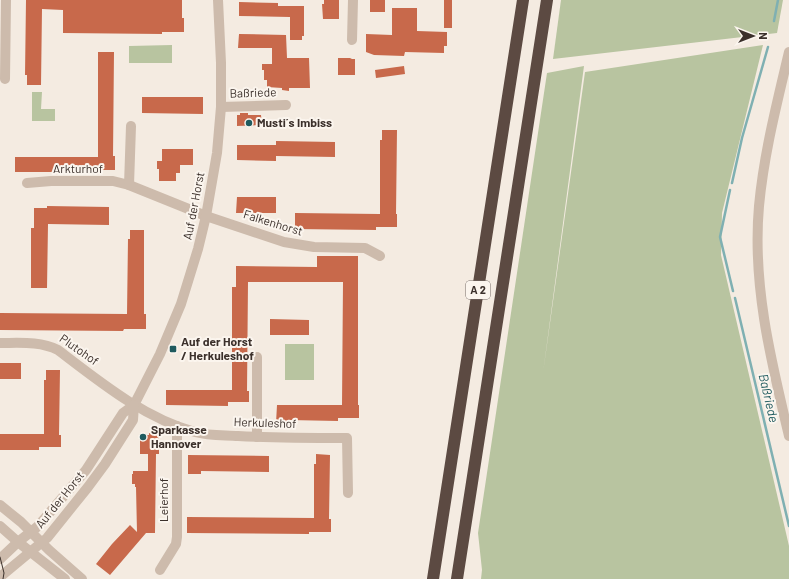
<svg xmlns="http://www.w3.org/2000/svg" width="789" height="579" viewBox="0 0 789 579" font-family="Barlow,sans-serif">
<style>
.green{fill:#b8c4a0}
.lines{fill:none;stroke-linecap:round;stroke-linejoin:round}
.stream{stroke:#7fb0b2;stroke-width:2.5}
.building{fill:#c8694b}
.minor{stroke:#cdbbac;stroke-width:10}
.highway{stroke:#5c4a42;stroke-width:12}
.tram{stroke:#3b302b;stroke-width:1}
.poi-dot{fill:#1f5a5e;stroke:#fbf5ee;stroke-width:1.5}
.labels{text-anchor:middle;stroke-width:4;stroke-linejoin:round;paint-order:stroke}
.shield{fill:#fbf5ee;stroke:#756b66;stroke-width:1}
.shield-label{font-size:11px;font-weight:bold;fill:#3b302b}
.street-label{font-size:12px;fill:#3b302b;stroke:#fbf5ee}
.poi-label{font-size:12px;font-weight:bold;fill:#3b302b;stroke:#fbf5ee;text-anchor:start}
.water-label{font-size:13px;font-style:italic;fill:#1f5a5e;stroke:#fbf5ee}
</style>
<rect width="100%" height="100%" fill="#f4ebe1"/>
<g class="green">
<path d="M561 0H783L777 33 553 59Z"/>
<path d="M172 45V63H129V46Z"/>
<path d="M763 45 722 213 721 255 786 533 789 546V579H481L482 570 478 533 547 73 584 66 543 373 585 72Z"/>
<path d="M32 92H42L41 109H55V121H32Z"/>
<rect x="285" y="344" width="29" height="36"/>
</g>
<g class="lines">
<g class="stream">
<path d="M774 21 778 0"/>
<path d="M732 183 742 138 768 47"/>
<path d="M730 190 720 237 733 291"/>
<path d="M735 298 789 526"/>
</g>
</g>
<g class="building">
<path d="M26 0H182V18H184V32H162V34L63 33V10L42 9 41 85H27V75H25Z"/>
<path d="M324 0H339V19H323L322 4H324Z"/>
<rect x="370" y="0" width="15" height="12"/>
<rect x="444" y="0" width="8" height="28"/>
<path d="M239 2 278 3V6H304V36H302V40H290V17L239 16Z"/>
<path d="M392 8H417V31L447 32V46H444V53L405 52 404 56 374 55 366 52V34L392 35Z"/>
<path d="M239 34 286 35 287 58H309L310 88H289V91L282 90V88L267 87V80H264V70H262V64H272V48H238Z"/>
<path d="M98 52H114L113 156H115V170H94V172H15V157H98Z"/>
<path d="M338 58H350L352 59H355V75H338Z"/>
<path d="M404 66 405 74 376 78 375 70Z"/>
<path d="M142 97H203V114L142 113Z"/>
<path d="M240 113H248V115H261L262 125 237 126V115H240Z"/>
<path d="M382 130H397L396 214H397V227H376V230L295 229V213L380 214V140H382Z"/>
<path d="M276 141 335 142V157L276 156V161L237 160V145H276Z"/>
<path d="M162 149H193V165H180V173H176V181H159V169H157V161H162Z"/>
<path d="M237 197H276V213H236Z"/>
<path d="M47 206 109 207V225L48 224 47 288H31V228H34V208H47Z"/>
<path d="M130 230H144V314H146V329H124L123 331 0 330V313L127 314 128 239H130Z"/>
<path d="M317 256H358V405H359V418H338V421L289 420V423H276L277 405H342L343 282H248L247 391H249V402H228V406L166 405V390H232V287H236V266L317 267Z"/>
<path d="M270 319 309 320V335H270Z"/>
<rect x="0" y="363" width="21" height="16"/>
<path d="M46 370H60L59 435H61V447H39V450H0V434H44V380H46Z"/>
<path d="M149 433H159V454H156L155 533H146L110 575 96 564 112 544 130 525 137 532 136 487H135V484H132V474H133V471H148V454H140V435H149Z"/>
<path d="M316 454 330 455 329 519H331V532H309V534L187 533V517L314 518V464H316Z"/>
<path d="M188 455 269 456V472L201 471V474H188Z"/>
</g>
<g class="lines">
<g class="minor">
<path d="M352 40 353 0"/>
<path d="M789 52C777 103 764 153 759 206 752 284 771 361 789 436"/>
<path d="M5 79 6 0"/>
<path d="M221 107 286 105"/>
<path d="M27 183 51 181H113L129 185 206 216 284 242 314 247 365 248 380 256"/>
<path d="M129 185 131 126"/>
<path d="M0 343C20 343 40 341 58 350 100 382 144 418 195 432 209 436 224 435 238 436 274 438 311 438 347 438L348 493"/>
<path d="M257 357V437"/>
<path d="M0 505 21 522 49 550 82 579"/>
<path d="M0 526 18 542 65 579"/>
<path d="M0 559 18 542 37 527 45 518 86 470 123 413 134 405 160 354 181 304 198 249 206 216 217 153 221 107V63L218 0"/>
<path d="M160 570 176 544 177 537V426"/>
<path d="M0 577 47 538 88 487 105 464 133 420 134 405"/>
</g>
<g class="highway">
<path d="M433 579 523 0"/>
<path d="M457 579 547 0"/>
</g>
<path class="tram" d="M0 557 4 573 3 579"/>
</g>
<g class="poi-dot">
<circle cx="249" cy="123" r="4"/>
<rect x="169" y="345" width="8" height="8" rx="2"/>
<circle cx="143" cy="437" r="4"/>
</g>
<g class="labels">
<rect class="shield" x="466" y="281" width="24" height="18" rx="3"/>
<g class="shield-label">
<text x="478" y="294">A 2</text>
</g>
<g class="street-label">
<text transform="translate(253 93) rotate(-2)" y="4">Baßriede</text>
<text x="78" y="173">Arkturhof</text>
<text transform="translate(194 206) rotate(-79)" y="4">Auf der Horst</text>
<text transform="translate(273 223) rotate(17)" y="4">Falkenhorst</text>
<text transform="translate(79 350) rotate(35)" y="4">Plutohof</text>
<text transform="translate(265 423) rotate(2)" y="4">Herkuleshof</text>
<text transform="translate(60 500) rotate(-51)" y="4">Auf der Horst</text>
<text transform="translate(164 500) rotate(-90)" y="4">Leierhof</text>
</g>
<g class="poi-label">
<text x="257" y="127">Musti´s Imbiss</text>
<text x="181" y="346">Auf der Horst<tspan x="181" dy="14">/ Herkuleshof</tspan></text>
<text x="151" y="434">Sparkasse<tspan x="151" dy="14">Hannover</tspan></text>
</g>
<g class="water-label">
<text transform="translate(769 398) rotate(77)" y="5">Baßriede</text>
</g>
</g>
<g transform="translate(753 36) rotate(90)" stroke="#fbf5ee" stroke-width="3" paint-order="stroke">
<path d="M0-3L7 15L0 10L-7 15Z" fill="#3b302b"/>
<text y="-6" font-size="11" font-weight="bold" text-anchor="middle" fill="#3b302b">N</text>
</g>
</svg>
